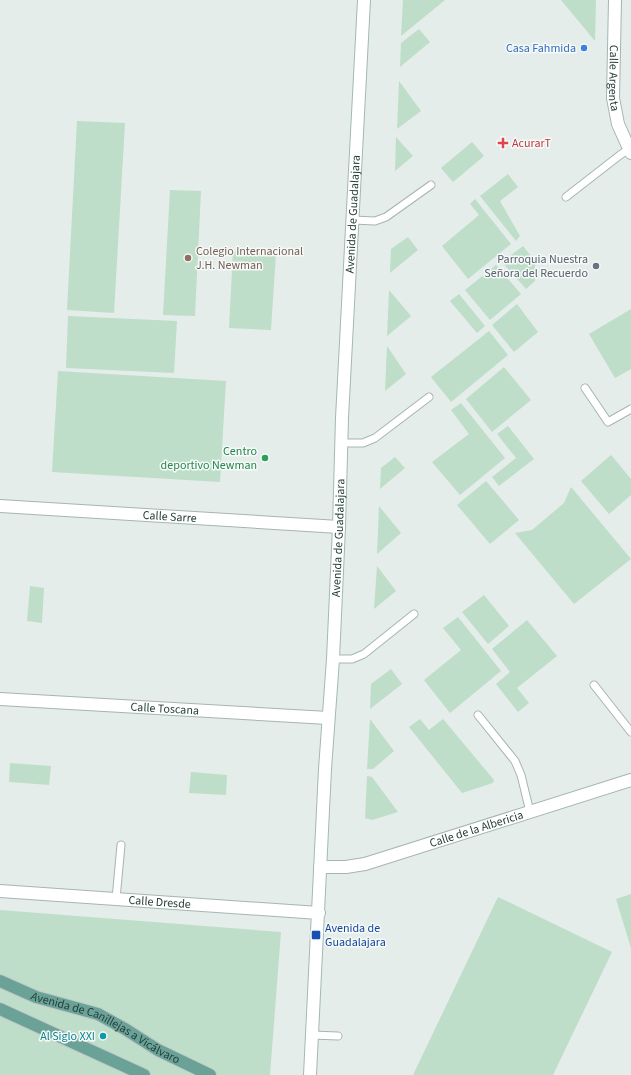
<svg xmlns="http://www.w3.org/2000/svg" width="631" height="1075" viewBox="0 0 631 1075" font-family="'Source Sans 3',sans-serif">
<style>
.green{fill:#bedec9}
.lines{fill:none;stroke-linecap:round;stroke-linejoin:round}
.lane-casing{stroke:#a7b5b2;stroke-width:9}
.street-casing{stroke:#a7b5b2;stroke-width:14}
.secondary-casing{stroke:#a3b9b3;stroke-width:14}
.primary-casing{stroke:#c2c9c8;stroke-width:14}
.lane{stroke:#fff;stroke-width:7}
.street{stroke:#fff;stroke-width:12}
.secondary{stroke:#fff;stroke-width:12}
.primary{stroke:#6aa298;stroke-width:12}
.shop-dot{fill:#3f7fe0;stroke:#f5faf8;stroke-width:1.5}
.health-dot{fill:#e0444e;stroke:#f5faf8;stroke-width:1.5}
.education-dot{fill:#8d6e63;stroke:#f5faf8;stroke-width:1.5}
.worship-dot{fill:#6b7280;stroke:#f5faf8;stroke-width:1.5}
.leisure-dot{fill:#2e9e5b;stroke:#f5faf8;stroke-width:1.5}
.transit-dot{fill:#1a4fb4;stroke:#f5faf8;stroke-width:1.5}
.culture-dot{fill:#0f9aa8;stroke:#f5faf8;stroke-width:1.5}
.labels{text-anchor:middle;stroke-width:3;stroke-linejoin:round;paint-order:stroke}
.shop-label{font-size:12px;fill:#366cbe;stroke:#f5faf8;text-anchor:end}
.street-label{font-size:12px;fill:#243f3a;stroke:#f5faf8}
.health-label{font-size:12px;fill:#be3a42;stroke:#f5faf8;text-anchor:start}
.education-label{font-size:12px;fill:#785e54;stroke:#f5faf8;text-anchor:start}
.worship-label{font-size:12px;fill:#5b616d;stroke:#f5faf8;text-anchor:end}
.leisure-label{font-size:12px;fill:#27864d;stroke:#f5faf8;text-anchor:end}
.transit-label{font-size:12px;fill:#164399;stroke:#f5faf8;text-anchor:start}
.culture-label{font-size:12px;fill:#0d838f;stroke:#f5faf8;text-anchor:end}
</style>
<rect width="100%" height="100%" fill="#e4edea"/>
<g class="green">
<path d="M403 0H445L401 36Z"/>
<path d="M561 0H596L595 41Z"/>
<path d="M419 29 430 42 400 67 401 43Z"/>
<path d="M399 81 421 111 397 129Z"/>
<path d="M77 121 125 123 114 313 67 310Z"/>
<path d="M396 137 413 156 395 171Z"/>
<path d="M472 142 484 156 453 182 441 168Z"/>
<path d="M508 174 518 187 500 201 520 236 516 241 480 196Z"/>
<path d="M170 190 201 191 195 316 163 315Z"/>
<path d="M475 199 511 244 468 279 442 246 479 215 470 204Z"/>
<path d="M408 237 418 250 390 273 391 249Z"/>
<path d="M523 246 535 261V281L526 289 502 262Z"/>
<path d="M233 251 276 253 271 330 229 328Z"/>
<path d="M496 265 521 294 490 320 465 290Z"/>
<path d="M389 290 411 316 387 336Z"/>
<path d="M459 294 485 326 477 333 450 301Z"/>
<path d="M517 304 538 332 514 352 492 325Z"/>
<path d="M631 309V369L615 378 589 334Z"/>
<path d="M68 316 177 321 174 373 66 368Z"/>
<path d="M489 331 508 355 451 402 431 377Z"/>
<path d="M387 346 406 374 385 391Z"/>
<path d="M504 367 531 400 492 432 466 399Z"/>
<path d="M58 371 226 381 220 482 52 472Z"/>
<path d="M461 403 505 458 460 495 432 462 469 434 451 410Z"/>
<path d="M508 426 534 459 499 486 492 477 516 458 497 434Z"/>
<path d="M611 455 631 479V495L609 514 581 481Z"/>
<path d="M395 457 405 468 380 489 381 468Z"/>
<path d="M486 481 519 520 490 544 457 505Z"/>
<path d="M571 487 631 559 574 604 515 533 532 530 564 503Z"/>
<path d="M379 506 401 533 377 554Z"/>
<path d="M377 566 396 591 374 609Z"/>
<path d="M30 586 44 588 42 623 27 621Z"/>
<path d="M484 595 509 626 488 644 462 612Z"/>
<path d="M458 617 501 671 450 713 424 680 461 650 443 628Z"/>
<path d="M527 620 557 656 517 688 529 703 518 712 496 684 510 672 492 649Z"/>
<path d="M391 669 402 684 370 709 371 684Z"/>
<path d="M370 719 394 751 373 769H367Z"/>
<path d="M420 719 429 730 443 719 494 780 493 783 462 793 409 727Z"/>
<path d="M10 763 51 766 49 785 9 782Z"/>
<path d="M191 772 227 775 226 795 189 793Z"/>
<path d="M367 776 372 777 398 812 372 820 365 818Z"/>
<path d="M631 894V948L616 899Z"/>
<path d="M498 897 612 952 553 1075H413Z"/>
<path d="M0 910 281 932 270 1075H0Z"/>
</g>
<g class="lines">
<g class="lane-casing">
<g id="lane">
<path d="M566 197 620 155 629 149"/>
<path d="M353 220 375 221 386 217 431 185"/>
<path d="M585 388 608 422 631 409"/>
<path d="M342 443H363L375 438 429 397"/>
<path d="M333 659H352L364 654 414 614"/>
<path d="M594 685 631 732"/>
<path d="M478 715 515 761 521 775 530 812"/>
<path d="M116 899 121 845"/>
<path d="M312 1035 338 1036"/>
</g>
</g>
<g class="street-casing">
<g id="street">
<path id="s1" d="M615 0 613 98 618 124 631 153"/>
<path id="s2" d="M0 506 339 527"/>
<path id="s3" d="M0 699 328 718"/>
<path id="s4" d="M320 867H346L365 864 631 780"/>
<path id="s5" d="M0 891 319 913"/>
</g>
</g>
<g class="secondary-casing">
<g id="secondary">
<path id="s6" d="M310 1075 325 769 333 659 339 527 342 418 364 0"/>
</g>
</g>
<g class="primary-casing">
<g id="primary">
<path id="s7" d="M0 981 36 997 98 1014 125 1029 158 1050 210 1075"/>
<path d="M0 1009 144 1075"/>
</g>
</g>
<use href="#lane" class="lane"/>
<use href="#street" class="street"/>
<use href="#secondary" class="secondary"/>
<use href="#primary" class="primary"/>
</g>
<circle class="shop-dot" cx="584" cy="48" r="4"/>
<path class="health-dot" d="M501 137h4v4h4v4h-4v4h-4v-4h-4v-4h4z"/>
<circle class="education-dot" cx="188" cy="258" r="4"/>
<circle class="worship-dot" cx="596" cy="266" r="4"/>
<circle class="leisure-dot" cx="265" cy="458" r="4"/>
<rect class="transit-dot" x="311" y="930" width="10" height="10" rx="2"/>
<circle class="culture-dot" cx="103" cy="1036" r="4"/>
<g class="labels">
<g class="shop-label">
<text x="576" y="52">Casa Fahmida</text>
</g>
<g class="street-label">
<text dy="4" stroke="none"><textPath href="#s1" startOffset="78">Calle Argenta</textPath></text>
<text dy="4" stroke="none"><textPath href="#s6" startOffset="862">Avenida de Guadalajara</textPath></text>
<text dy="4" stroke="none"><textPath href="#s2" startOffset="170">Calle Sarre</textPath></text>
<text dy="4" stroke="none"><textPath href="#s6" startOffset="538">Avenida de Guadalajara</textPath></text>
<text dy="4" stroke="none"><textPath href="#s3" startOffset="165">Calle Toscana</textPath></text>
<text dy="4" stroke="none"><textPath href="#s4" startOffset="162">Calle de la Albericia</textPath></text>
<text dy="4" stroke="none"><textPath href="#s5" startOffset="160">Calle Dresde</textPath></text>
<text dy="4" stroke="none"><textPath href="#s7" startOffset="116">Avenida de Canillejas a Vicálvaro</textPath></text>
</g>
<g class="health-label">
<text x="512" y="147">AcurarT</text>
</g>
<g class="education-label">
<text x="196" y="255">Colegio Internacional<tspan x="196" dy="14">J.H. Newman</tspan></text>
</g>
<g class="worship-label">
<text x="588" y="263">Parroquia Nuestra<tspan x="588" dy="14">Señora del Recuerdo</tspan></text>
</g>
<g class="leisure-label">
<text x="257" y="455">Centro<tspan x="257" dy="14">deportivo Newman</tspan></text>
</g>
<g class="transit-label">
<text x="325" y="932">Avenida de<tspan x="325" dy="14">Guadalajara</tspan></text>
</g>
<g class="culture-label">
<text x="95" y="1040">Al Siglo XXI</text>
</g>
</g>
</svg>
